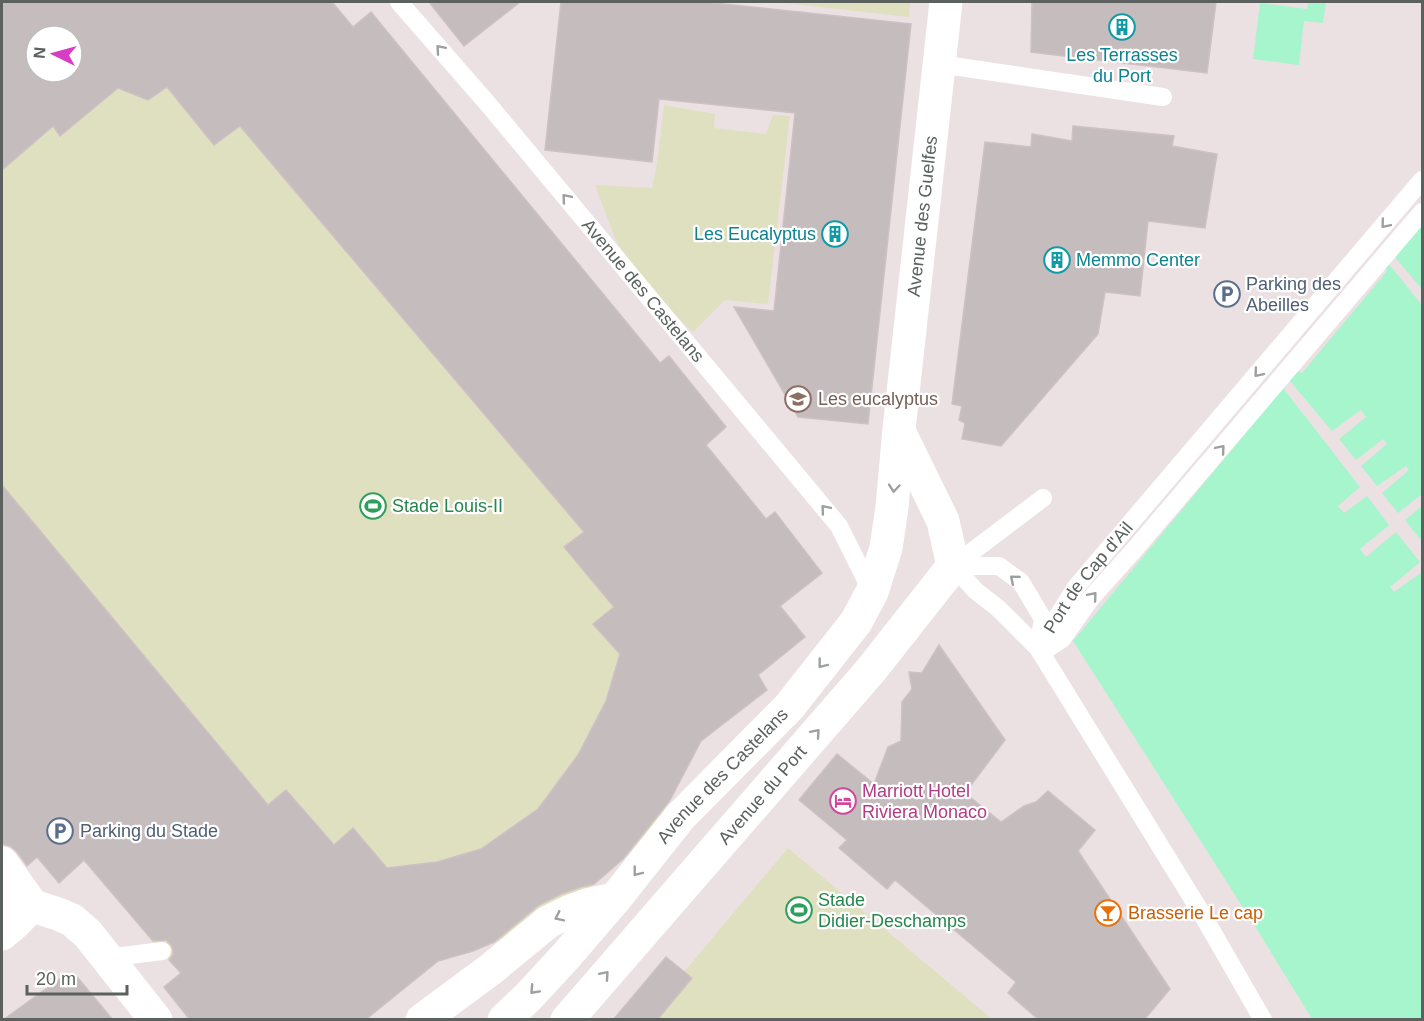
<svg xmlns="http://www.w3.org/2000/svg" width="1424" height="1021" viewBox="0 0 1424 1021" font-family="Helvetica,sans-serif">
<style>
.green{fill:#dfe0c0;fill-rule:evenodd}
.water{fill:#a7f5cc}
.pier{fill:#ebe1e3}
.building{fill:#c4bcbd;stroke:#cfc0c4;stroke-width:1.5;fill-rule:evenodd}
.lines{fill:none;stroke-linecap:round;stroke-linejoin:round}
.lane{stroke:#fff;stroke-width:18}
.street{stroke:#fff;stroke-width:33}
.secondary{stroke:#fff;stroke-width:33}
.oneway{stroke:#9ca09e}
.labels{text-anchor:middle;stroke-width:4.5;stroke-linejoin:round;paint-order:stroke}
.culture-label{font-size:18px;fill:#0d838f;stroke:#fff}
.street-label{font-size:18px;fill:#5a615e;stroke:#fff}
.service-label{font-size:18px;fill:#4e5e75;stroke:#fff;text-anchor:start}
.education-label{font-size:18px;fill:#785e54;stroke:#fff;text-anchor:start}
.leisure-label{font-size:18px;fill:#27864d;stroke:#fff;text-anchor:start}
.hotel-label{font-size:18px;fill:#b23c85;stroke:#fff;text-anchor:start}
.food-label{font-size:18px;fill:#c56008;stroke:#fff;text-anchor:start}
</style>
<rect width="100%" height="100%" fill="#ebe1e3"/>
<g class="green">
<path d="M2 2H332L353 27 371 12 660 363 669 356 726 427 706 445 751 500 737 514 751 531 775 512 822 573 781 606 805 637 758 674 767 690 701 741 659 821 634 848 606 875 578 897 520 932 473 951 190 1019 164 987 180 973 84 861 59 883 2 814ZM36 36H72V72H36Z"/>
<path d="M775 2H910L909 17Z"/>
<path d="M664 105 715 114 714 128 766 134 773 115 790 116 768 304 725 300 693 332 657 297 616 241 595 185 652 188 657 163Z"/>
<path d="M788 848 992 1019 657 1020 692 979 684 972Z"/>
</g>
<g class="water">
<path d="M1308 2H1326L1323 23 1304 21 1299 65 1253 59 1260 3 1307 9Z"/>
<path d="M1422 223V1019H1312L1256 928 1073 641 1283 388 1298 371 1302 373 1387 271 1385 268Z"/>
</g>
<g class="pier">
<path d="M1394 256 1422 289V305L1388 263Z"/>
<path d="M1289 380 1332 431 1361 410 1366 417 1339 439 1356 460 1383 439 1387 444 1361 466 1377 486 1406 466 1409 470 1382 493 1398 513 1422 494V506L1405 520 1420 539 1422 537V572L1394 592 1390 587 1420 562 1396 532 1366 557 1360 549 1389 525 1367 496 1344 513 1338 506 1360 487 1283 388Z"/>
</g>
<g class="building">
<path d="M2 2H332L353 27 371 12 660 363 669 356 726 427 706 445 766 519 775 512 822 573 780 606 805 637 758 675 767 690 701 741 670 800 623 859 594 884 581 887 561 894 539 905 494 942 473 951 438 961 365 1020H190L164 987 181 973 169 960 173 955V950L171 945 166 940 153 941 84 860 59 883 37 857 27 866 17 852 10 846 2 844V485L268 805 286 790 334 845 353 828 387 868 437 862 481 849 538 809 578 755 606 701 620 654 593 624 614 607 564 547 584 532 240 126 214 145 167 87 148 100 118 88 60 136 53 126 2 170ZM36 36H72V72H36Z"/>
<path d="M429 2H520L464 46Z"/>
<path d="M561 2H706L911 24 868 424 798 417 734 307 774 311 795 113 659 99 652 162 545 150Z"/>
<path d="M1032 2H1216L1207 73 1031 52Z"/>
<path d="M1073 126 1174 136 1172 146 1217 154 1205 228 1148 221 1140 296 1105 292 1098 334 1001 446 962 439 965 423 959 420 962 406 952 404 985 142 1031 147 1032 134 1072 141Z"/>
<path d="M939 645 1005 740 965 793 1001 822 1024 806 1036 802 1048 791 1095 830 1078 851 1170 989 1144 1020H1039L1008 993 1016 982 895 880 887 889 839 848 847 840 799 800 837 754 874 784 888 747 901 741 902 702 912 689 909 672 922 673Z"/>
<path d="M666 957 692 978 657 1020H613Z"/>
<path d="M61 978H78L113 1020H3Z"/>
</g>
<g class="lines">
<g class="lane">
<path id="s1" d="M399 2 488 104 839 526 872 592"/>
<path d="M939 64 1163 97"/>
<path d="M953 566 1043 498"/>
<path id="s2" d="M1044 638 1076 587 1422 180"/>
<path d="M1038 648 1043 619 1021 582 999 566H953L976 591 999 609 1038 648 1202 914 1263 1020"/>
<path d="M1038 648 1050 647 1062 639 1091 598 1134 550 1422 212"/>
<path d="M107 958 162 951"/>
</g>
<g class="street">
<path d="M2 863 32 905 15 923 2 934"/>
<path d="M422 1020 491 969 548 922 568 912 587 905 615 899"/>
<path id="s3" d="M504 1020 529 996 566 956 615 899 680 817 789 707 856 622 872 592 886 548 892 507 899 429 946 2"/>
<path id="s4" d="M567 1020 871 670 953 566 943 521 899 431"/>
</g>
<path class="secondary" d="M2 896 58 914 72 920 88 934 156 1020"/>
</g>
<defs><path id="oneway-chevron" d="M-2-3.5L2.5 0L-2 3.5" fill="none" stroke-width="1.6" stroke-linecap="round" stroke-linejoin="round" transform="scale(1.5)"/></defs>
<g class="oneway">
<use href="#oneway-chevron" transform="translate(440 49) rotate(-131)"/>
<use href="#oneway-chevron" transform="translate(566 198) rotate(-130)"/>
<use href="#oneway-chevron" transform="translate(1385 224) rotate(130)"/>
<use href="#oneway-chevron" transform="translate(1258 373) rotate(130)"/>
<use href="#oneway-chevron" transform="translate(1221 449) rotate(-50)"/>
<use href="#oneway-chevron" transform="translate(894 488) rotate(95)"/>
<use href="#oneway-chevron" transform="translate(825 509) rotate(-130)"/>
<use href="#oneway-chevron" transform="translate(1014 579) rotate(-140)"/>
<use href="#oneway-chevron" transform="translate(1093 596) rotate(-50)"/>
<use href="#oneway-chevron" transform="translate(822 664) rotate(128)"/>
<use href="#oneway-chevron" transform="translate(816 733) rotate(-49)"/>
<use href="#oneway-chevron" transform="translate(637 872) rotate(128)"/>
<use href="#oneway-chevron" transform="translate(559 917) rotate(154)"/>
<use href="#oneway-chevron" transform="translate(605 975) rotate(-49)"/>
<use href="#oneway-chevron" transform="translate(534 990) rotate(133)"/>
</g>
<defs>
<g id="building-ring" transform="scale(1.35)"><circle r="9.5" fill="#fff" stroke="#0f9aa8" stroke-width="1.5"/><path d="M-4-6H4V6H1V3H-1V6H-4ZM-2.5-4.3h1.7v1.8h-1.7ZM.8-4.3h1.7v1.8H.8ZM-2.5-1h1.7V.8h-1.7ZM.8-1h1.7V.8H.8Z" fill="#0f9aa8"/></g>
<g id="parking-ring" transform="scale(1.35)"><circle r="9.5" fill="#fff" stroke="#5c6f8a" stroke-width="1.5"/><path d="M-3.5-5.5H1a3.5 3.5 0 0 1 0 7H-1V5.5H-3.5ZM-1-3.4V-.6H.8a1.4 1.4 0 0 0 0-2.8Z" fill="#5c6f8a"/></g>
<g id="school-ring" transform="scale(1.35)"><circle r="9.5" fill="#fff" stroke="#8d6e63" stroke-width="1.5"/><path d="M0-5L7-2L0 1L-7-2ZM-4 1L0 2.5L4 1V4Q0 6-4 4Z" fill="#8d6e63"/></g>
<g id="stadium-ring" transform="scale(1.35)"><circle r="9.5" fill="#fff" stroke="#2e9e5b" stroke-width="1.5"/><path d="M0-5a6.5 5 0 1 0 0 10a6.5 5 0 1 0 0-10ZM-3.5-1.8h7v3.6h-7Z" fill="#2e9e5b"/></g>
<g id="hotel-ring" transform="scale(1.35)"><circle r="9.5" fill="#fff" stroke="#d1479c" stroke-width="1.5"/><path d="M-6-4.5h1.5V1H6V5H4.5V3h-9V5H-6ZM-4 0a1.8 1.8 0 1 1 3.6 0ZM.5 0V-2.5h3Q6-2.5 6 0Z" fill="#d1479c"/></g>
<g id="bar-ring" transform="scale(1.35)"><circle r="9.5" fill="#fff" stroke="#e8710a" stroke-width="1.5"/><path d="M-6-5H6L.8 .8V4.5H3.5V6h-7V4.5H-.8V.8Z" fill="#e8710a"/></g>
</defs>
<g fill-rule="evenodd">
<use href="#building-ring" x="1122" y="27"/>
<use href="#building-ring" x="835" y="234"/>
<use href="#building-ring" x="1057" y="260"/>
<use href="#parking-ring" x="1227" y="294"/>
<use href="#school-ring" x="798" y="399"/>
<use href="#stadium-ring" x="373" y="506"/>
<use href="#hotel-ring" x="843" y="801"/>
<use href="#parking-ring" x="60" y="831"/>
<use href="#stadium-ring" x="799" y="910"/>
<use href="#bar-ring" x="1108" y="913"/>
</g>
<g class="labels">
<g class="culture-label">
<text x="1122" y="61">Les Terrasses<tspan x="1122" dy="21">du Port</tspan></text>
<text x="816" y="240" text-anchor="end">Les Eucalyptus</text>
<text x="1076" y="266" text-anchor="start">Memmo Center</text>
</g>
<g class="street-label">
<text dy="6" stroke="none"><textPath href="#s3" startOffset="946">Avenue des Guelfes</textPath></text>
<text dy="6" stroke="none"><textPath href="#s1" startOffset="378">Avenue des Castelans</textPath></text>
<text dy="6" stroke="none"><textPath href="#s2" startOffset="75">Port de Cap d'Ail</textPath></text>
<text dy="6" stroke="none"><textPath href="#s3" startOffset="328">Avenue des Castelans</textPath></text>
<text dy="6" stroke="none"><textPath href="#s4" startOffset="298">Avenue du Port</textPath></text>
</g>
<g class="service-label">
<text x="1246" y="290">Parking des<tspan x="1246" dy="21">Abeilles</tspan></text>
<text x="80" y="837">Parking du Stade</text>
</g>
<g class="education-label">
<text x="818" y="405">Les eucalyptus</text>
</g>
<g class="leisure-label">
<text x="392" y="512">Stade Louis-II</text>
<text x="818" y="906">Stade<tspan x="818" dy="21">Didier-Deschamps</tspan></text>
</g>
<g class="hotel-label">
<text x="862" y="797">Marriott Hotel<tspan x="862" dy="21">Riviera Monaco</tspan></text>
</g>
<g class="food-label">
<text x="1128" y="919">Brasserie Le cap</text>
</g>
</g>
<rect width="1424" height="1021" fill="none" stroke="#5a615e" stroke-width="6"/>
<g transform="translate(54 54) rotate(275)"><circle r="28" fill="#ffffff" stroke="#bdc0bf" stroke-width="1.5"/>
<path d="M0-4.5L10 22L0 15L-10 22Z" fill="#d63cc4"/>
<text y="-9" font-size="16" font-weight="bold" text-anchor="middle" fill="#5a615e">N</text>
</g>
<path d="M27 985v9h100v-9" fill="none" stroke="#5a615e" stroke-width="3"/>
<text x="36" y="985" font-size="18" fill="#5a615e" stroke="#ffffff" stroke-width="4.5" paint-order="stroke">20 m</text>
</svg>
